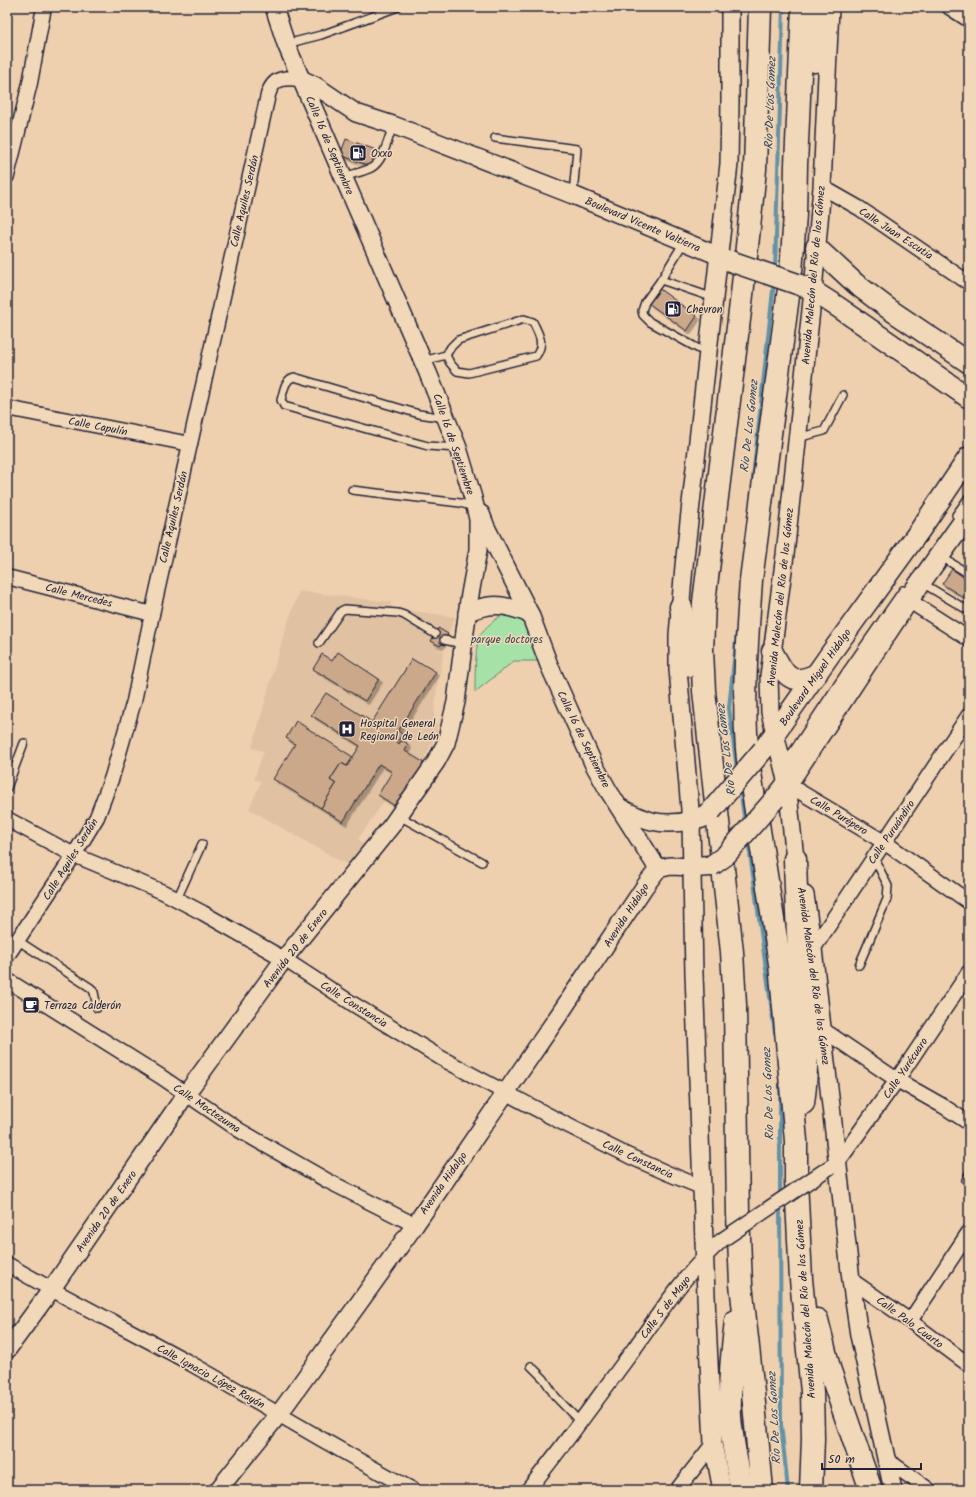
<svg xmlns="http://www.w3.org/2000/svg" width="976" height="1497" viewBox="0 0 976 1497" font-family="Kalam,sans-serif">
<style>
.built{fill:#e0c1a1}
.green{fill:#a6e2a8;stroke:#648272}
.lines{fill:none;stroke-linecap:round;stroke-linejoin:round}
.stream{stroke:#6391a6;stroke-width:4}
.building{fill:#cba889;stroke:#22223b;filter:url(#shadow)}
.service-casing{stroke:#22223b;stroke-width:10}
.minor-casing{stroke:#22223b;stroke-width:17}
.tertiary-casing{stroke:#22223b;stroke-width:20}
.secondary-casing{stroke:#22223b;stroke-width:23}
.primary-casing{stroke:#22223b;stroke-width:25}
.service{stroke:#f1d8b8;stroke-width:7}
.minor{stroke:#f1d8b8;stroke-width:14}
.tertiary{stroke:#f1d8b8;stroke-width:17}
.secondary{stroke:#f1d8b8;stroke-width:20}
.primary{stroke:#f1d8b8;stroke-width:22}
.minor-bridge-casing{stroke:#22223b;stroke-width:17;stroke-linecap:butt}
.secondary-bridge-casing{stroke:#22223b;stroke-width:23;stroke-linecap:butt}
.minor-bridge{stroke:#f1d8b8;stroke-width:14}
.secondary-bridge{stroke:#f1d8b8;stroke-width:20}
.labels{text-anchor:middle;stroke-width:3;stroke-linejoin:round;paint-order:stroke}
.street-label{font-size:11px;fill:#22223b;stroke:#f1d8b8}
.poi-label{font-size:11px;fill:#22223b;stroke:#f1d8b8;text-anchor:start}
.park-label{font-size:11px;fill:#3c4851;stroke:#f1d8b8}
.water-label{font-size:12px;font-style:italic;fill:#38475f;stroke:#f1d8b8}
</style>
<defs>
<filter id="shadow"><feDropShadow dx="3.5" dy="3.5" stdDeviation="0" flood-color="#0004"/></filter>
</defs>
<rect width="100%" height="100%" fill="#eed0ae"/>
<filter id="ink" filterUnits="userSpaceOnUse"><feTurbulence type="fractalNoise" baseFrequency=".025" numOctaves="2"/><feDisplacementMap in="SourceGraphic" scale="8" xChannelSelector="R" yChannelSelector="G"/><feConvolveMatrix kernelMatrix="1 2 1 2 8 2 1 2 1" color-interpolation-filters="sRGB"/></filter>
<g filter="url(#ink)">
<path class="built" d="M299 591 391 602V608L455 617 448 634 439 649 444 652 437 688 434 718 437 725V732L423 762 385 800 358 839 364 844 349 866 249 809 261 782 254 779 264 751 252 748 283 637Z"/>
<path class="green" d="M503 614 523 620 532 640 533 647 541 661H514L475 692C475 680 475 645 480 635 485 627 496 619 503 614Z"/>
<g class="lines">
<g class="stream">
<path d="M775 270 783 7"/>
<path d="M753 479 774 281"/>
<path d="M737 631 729 708 737 769"/>
<path d="M740 788 745 823"/>
<path d="M748 839 775 1033"/>
<path d="M780 1079V1196"/>
<path d="M780 1205 781 1424 788 1490"/>
</g>
</g>
<g class="building">
<path d="M346 139 376 150 370 166 340 155Z"/>
<path d="M658 288 697 316 687 331 648 303Z"/>
<path d="M952 569 969 581V601L942 584Z"/>
<path d="M438 628 448 634 440 646 431 641Z"/>
<path d="M338 652 379 679 365 701 313 669 322 654 332 661Z"/>
<path d="M412 659 420 664 421 663 436 672 398 731 402 734 397 742 399 744 401 741 406 742 408 745 405 751 423 762 419 781 398 808 378 795 392 772 379 764 343 822 321 808 336 784 330 780 341 763 347 766 360 746 311 715 326 693 372 722Z"/>
<path d="M296 721 353 757 347 766 341 763 330 780 336 784 321 808 273 779 295 744 286 738Z"/>
</g>
<g class="lines">
<g class="service-casing">
<g id="service">
<path d="M286 44 321 35 398 7"/>
<path d="M495 138 577 149 573 195"/>
<path d="M344 177C352 174 363 172 371 168 384 161 388 138 393 126"/>
<path d="M684 242 661 280 645 302 642 311 643 315 650 322 708 354"/>
<path d="M661 280 714 298"/>
<path d="M423 361 446 355 451 347 458 340 524 319 533 322C539 335 545 343 536 356L469 373 457 371 450 363 446 355"/>
<path d="M445 418 419 414 294 377C284 380 284 391 281 400L284 406 417 443 428 446 457 448"/>
<path d="M797 438 824 431 843 395"/>
<path d="M352 490 460 503 475 507"/>
<path d="M956 515 969 497"/>
<path d="M940 556 969 574"/>
<path d="M922 583 969 611"/>
<path d="M444 640 463 644"/>
<path d="M319 643 341 611 345 609 398 613 404 615 435 634"/>
<path d="M784 765 846 672 903 590"/>
<path d="M7 788 24 743"/>
<path d="M399 816 482 862"/>
<path d="M177 899 202 844"/>
<path d="M17 940 91 988 94 992 97 1008"/>
<path d="M859 965 887 899 888 886 874 858"/>
<path d="M969 1174 966 1180 969 1182"/>
<path d="M531 1366 544 1379 555 1396 580 1422"/>
</g>
</g>
<g class="minor-casing">
<g id="minor">
<path d="M949 7 969 20"/>
<path d="M7 176 30 83 44 7"/>
<path d="M822 187 859 208 969 283"/>
<path d="M7 408 190 444"/>
<path d="M7 577 152 614"/>
<path d="M908 600 969 639"/>
<path d="M787 784 884 842 969 902"/>
<path d="M7 819 74 855 163 892 203 913 284 959 353 1004 441 1058 476 1077 563 1123 629 1156 667 1173 701 1187"/>
<path d="M813 949 969 715"/>
<path d="M7 956 74 855 97 817 112 777 134 701 152 614 268 95C273 77 285 77 301 79"/>
<path d="M7 980 160 1076 239 1130 328 1181 415 1225"/>
<path d="M822 1029 897 1080 943 1106 969 1123"/>
<path d="M832 1166 838 1162 897 1080 969 972"/>
<path d="M7 1264C66 1299 128 1329 188 1362 263 1404 337 1450 413 1490"/>
<path d="M851 1280 910 1321 969 1365"/>
<path d="M910 1321 969 1232"/>
<path d="M887 1460 929 1490"/>
<path d="M528 1490C565 1444 599 1396 634 1349 661 1311 687 1271 722 1240"/>
<path d="M677 1490 713 1444"/>
</g>
</g>
<g class="tertiary-casing">
<g id="tertiary">
<path d="M301 79 316 86 356 113 393 125 573 195 719 256"/>
<path d="M481 514 486 527 530 614 549 665 593 763 608 790 658 869"/>
<path d="M467 613C492 601 506 605 530 614"/>
<path d="M619 807C647 822 659 826 691 821"/>
<path d="M658 869 670 866 692 867"/>
<path d="M798 870 795 859 787 784 770 712 769 676 785 555 813 291 822 187 830 7"/>
<path d="M805 895 813 949 851 1280 859 1335 893 1490"/>
<path d="M7 1350 51 1290 186 1094 284 959 392 825 420 785 436 762 446 743 456 702 469 600 478 550V519L473 498 458 448 428 373 286 44 274 7"/>
<path d="M218 1490 279 1414 415 1225 561 1012 645 886 658 869"/>
<path d="M722 1490 713 1444 707 1322 694 974 691 821 678 669V635L684 566 729 164 730 102V7"/>
</g>
</g>
<g class="secondary-casing">
<g id="secondary">
<path d="M816 247 856 284 889 309 969 363"/>
<path d="M806 287 813 291 838 307 969 398"/>
<path d="M772 651C785 674 788 687 817 674"/>
<path d="M763 750 831 653 920 530 969 457"/>
<path d="M775 799 787 784 908 600 969 514"/>
<path d="M691 821 703 817 711 811"/>
<path d="M692 867 711 866"/>
</g>
</g>
<g class="primary-casing">
<g id="primary">
<path d="M760 7 755 169 742 295 704 602 702 651 704 691 732 952 735 1005 738 1214 741 1284 753 1393 762 1490"/>
<path d="M803 7 796 165 795 214 791 273 751 580C747 639 742 701 748 760L780 964 796 1141V1181L801 1279 812 1392 813 1439 811 1490"/>
<path d="M815 61 820 7"/>
<path d="M681 607 691 665"/>
<path d="M795 859C796 893 797 926 800 960 804 1007 810 1055 803 1103"/>
<path d="M817 1320 829 1368 871 1490"/>
<path d="M736 1321C732 1352 729 1385 730 1417 732 1441 737 1466 742 1490"/>
</g>
</g>
<use href="#service" class="service"/>
<use href="#minor" class="minor"/>
<use href="#tertiary" class="tertiary"/>
<use href="#secondary" class="secondary"/>
<use href="#primary" class="primary"/>
<g class="minor-bridge-casing">
<path id="minor-bridge" d="M722 1240 830 1167"/>
</g>
<g class="secondary-bridge-casing">
<g id="secondary-bridge">
<path d="M730 261 806 287"/>
<path d="M711 811 763 750"/>
<path d="M711 866 725 856 775 799"/>
</g>
</g>
<use href="#minor-bridge" class="minor-bridge"/>
<use href="#secondary-bridge" class="secondary-bridge"/>
</g>
</g>
<defs>
<g id="fuel-square" transform="scale(0.9)"><rect x="-9" y="-9" width="18" height="18" rx="4" fill="#22223b" stroke="#f1d8b8"/><path d="M-5.5-6h7V0h2V4h1.3V-2.5L3-4.5l.8-.8L6-3V5H2.5V1h-1V6h-7ZM-4.2-4.7v3.2H.2V-4.7Z" fill="#fff"/></g>
<g id="hospital-square" transform="scale(0.9)"><rect x="-9" y="-9" width="18" height="18" rx="4" fill="#22223b" stroke="#f1d8b8"/><path d="M-5-5h3v3.5h4V-5h3V5h-3V1.5h-4V5h-3Z" fill="#fff"/></g>
<g id="cafe-square" transform="scale(0.9)"><rect x="-9" y="-9" width="18" height="18" rx="4" fill="#22223b" stroke="#f1d8b8"/><path d="M-5.5-4.5H6V0H3Q3 3.5 0 3.5H-2.5Q-5.5 3.5-5.5 0ZM3-3.2v2h1.7v-2ZM-6 4.5H4V6H-6Z" fill="#fff"/></g>
</defs>
<g fill-rule="evenodd">
<use href="#fuel-square" x="358" y="153"/>
<use href="#fuel-square" x="673" y="309"/>
<use href="#hospital-square" x="347" y="729"/>
<use href="#cafe-square" x="31" y="1005"/>
</g>
<g class="labels">
<g class="street-label">
<text transform="translate(330 145) rotate(67)" y="4">Calle 16 de Septiembre</text>
<text transform="translate(244 201) rotate(-77)" y="4">Calle Aquiles Serdán</text>
<text transform="translate(643 224) rotate(23)" y="4">Boulevard Vicente Valtierra</text>
<text transform="translate(896 233) rotate(33)" y="4">Calle Juan Escutia</text>
<text transform="translate(813 275) rotate(-85)" y="4">Avenida Malecón del Río de los Gómez</text>
<text transform="translate(98 426) rotate(11)" y="4">Calle Capulín</text>
<text transform="translate(454 444) rotate(71)" y="4">Calle 16 de Septiembre</text>
<text transform="translate(173 517) rotate(-77)" y="4">Calle Aquiles Serdán</text>
<text transform="translate(79 595) rotate(14)" y="4">Calle Mercedes</text>
<text transform="translate(780 597) rotate(-84)" y="4">Avenida Malecón del Río de los Gómez</text>
<text transform="translate(815 677) rotate(-55)" y="4">Boulevard Miguel Hidalgo</text>
<text transform="translate(584 739) rotate(64)" y="4">Calle 16 de Septiembre</text>
<text transform="translate(839 815) rotate(31)" y="4">Calle Purépero</text>
<text transform="translate(891 832) rotate(-56)" y="4">Calle Puruándiro</text>
<text transform="translate(70 859) rotate(-58)" y="4">Calle Aquiles Serdán</text>
<text transform="translate(626 915) rotate(-57)" y="4">Avenida Hidalgo</text>
<text transform="translate(295 948) rotate(-52)" y="4">Avenida 20 de Enero</text>
<text transform="translate(814 976) rotate(82)" y="4">Avenida Malecón del Río de los Gómez</text>
<text transform="translate(354 1004) rotate(32)" y="4">Calle Constancia</text>
<text transform="translate(905 1068) rotate(-56)" y="4">Calle Yurécuaro</text>
<text transform="translate(207 1108) rotate(34)" y="4">Calle Moctezuma</text>
<text transform="translate(638 1159) rotate(25)" y="4">Calle Constancia</text>
<text transform="translate(443 1183) rotate(-55)" y="4">Avenida Hidalgo</text>
<text transform="translate(106 1211) rotate(-55)" y="4">Avenida 20 de Enero</text>
<text transform="translate(665 1307) rotate(-53)" y="4">Calle 5 de Mayo</text>
<text transform="translate(805 1309) rotate(-94)" y="4">Avenida Malecón del Río de los Gómez</text>
<text transform="translate(910 1322) rotate(36)" y="4">Calle Palo Cuarto</text>
<text transform="translate(211 1376) rotate(29)" y="4">Calle Ignacio López Rayón</text>
</g>
<g class="poi-label">
<text x="371" y="157">Oxxo</text>
<text x="686" y="313">Chevron</text>
<text x="360" y="727">Hospital General<tspan x="360" dy="13">Regional de León</tspan></text>
<text x="44" y="1009">Terraza Calderón</text>
</g>
<g class="park-label">
<text x="507" y="643">parque doctores</text>
</g>
<g class="water-label">
<text transform="translate(770 103) rotate(-88)" y="4">Rio De Los Gomez</text>
<text transform="translate(749 426) rotate(-84)" y="4">Rio De Los Gomez</text>
<text transform="translate(726 750) rotate(-97)" y="4">Rio De Los Gomez</text>
<text transform="translate(768 1094) rotate(-92)" y="4">Rio De Los Gomez</text>
<text transform="translate(774 1418) rotate(-93)" y="4">Rio De Los Gomez</text>
</g>
</g>
<rect width="976" height="1497" fill="none" stroke="#f1d8b8" stroke-width="24"/>
<rect x="12" y="12" width="952" height="1473" fill="none" stroke="#22223b" stroke-width="1.5" filter="url(#ink)"/>
<path d="M822 1463v6h99v-6" fill="none" stroke="#22223b" stroke-width="2"/>
<text x="828" y="1463" font-size="12" fill="#22223b" stroke="#f1d8b8" stroke-width="3" paint-order="stroke">50 m</text>
</svg>
